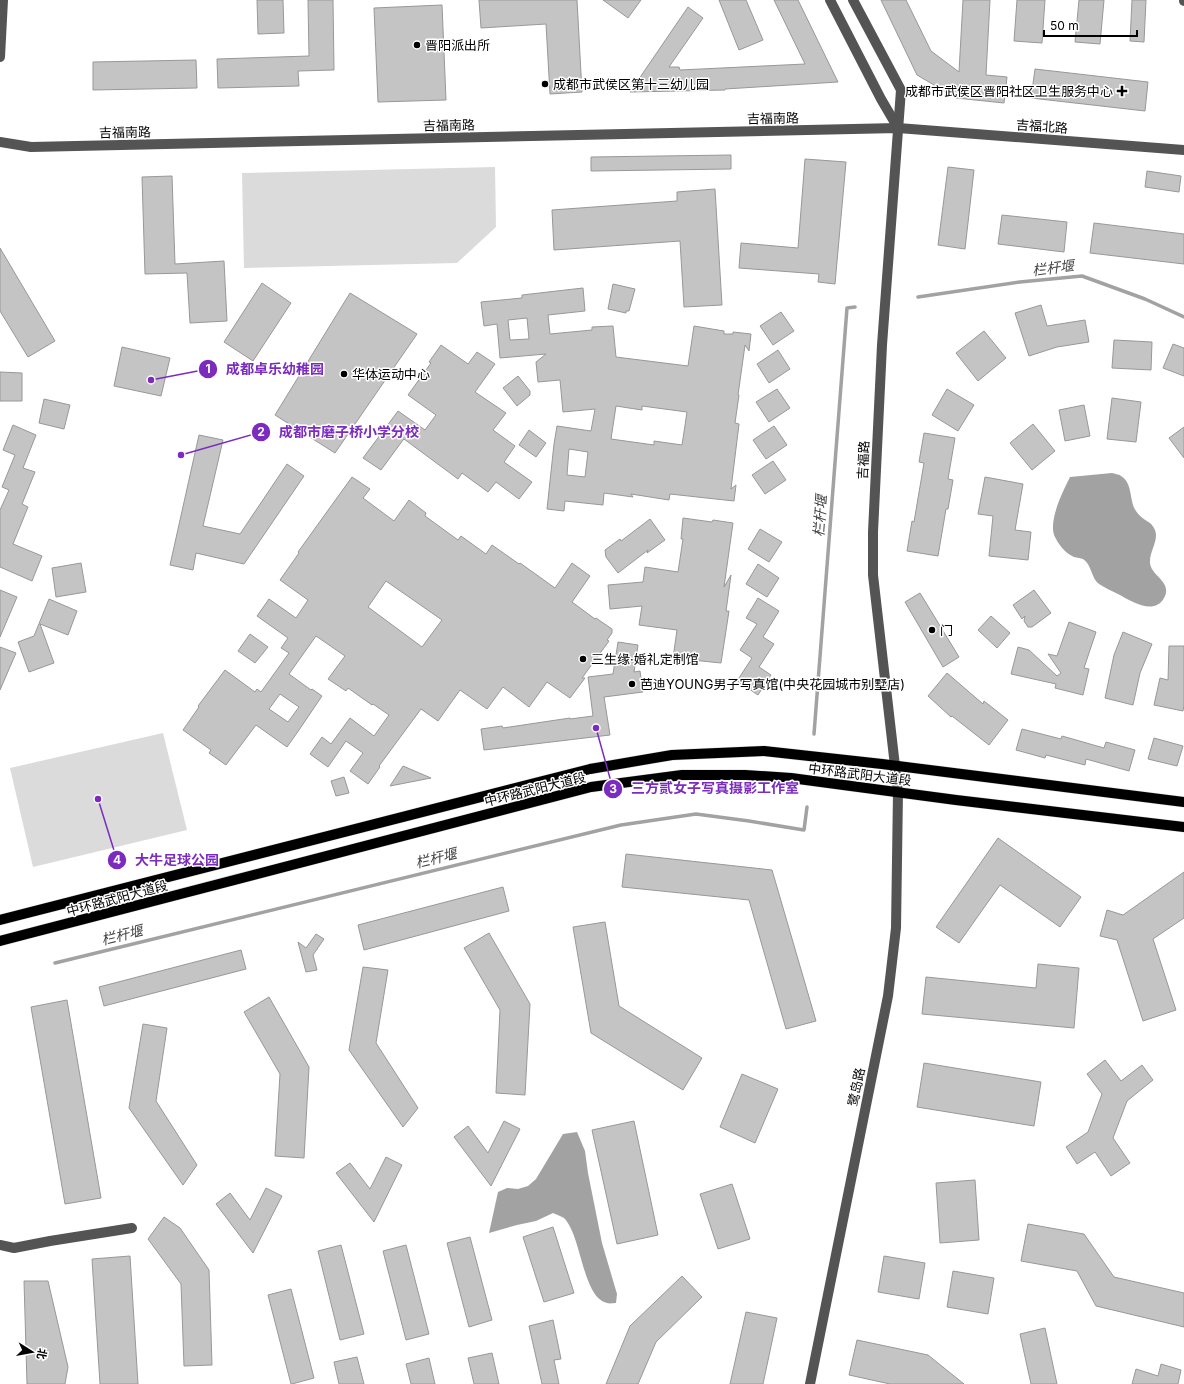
<svg xmlns="http://www.w3.org/2000/svg" width="1184" height="1384" viewBox="0 0 1184 1384" font-family="Inter,'Noto Sans SC',sans-serif">
<style>
.green{fill:#dbdbdb}
.water{fill:#a2a2a2}
.lines{fill:none;stroke-linecap:round;stroke-linejoin:round}
.stream{stroke:#a2a2a2;stroke-width:3.5}
.building{fill:#c4c4c4;stroke:#989898;fill-rule:evenodd}
.major-casing{stroke:#dbdbdb;stroke-width:11}
.minor{stroke:#545454;stroke-width:10}
.major{stroke:#000;stroke-width:10}
.poi-dot{fill:#000;stroke:#fff;stroke-width:1.5}
.labels{text-anchor:middle;stroke-width:3;stroke-linejoin:round;paint-order:stroke}
.poi-label{font-size:13px;fill:#000;stroke:#fff;text-anchor:start}
.street-label{font-size:13px;fill:#000;stroke:#fff}
.water-label{font-size:14px;font-style:italic;fill:#434343;stroke:#fff}
.leader{fill:none;stroke:#7b2cbf;stroke-width:1.5}
.callout-dot{fill:#7b2cbf;stroke:#fff;stroke-width:1.5}
.mark-label{font-size:12px;text-anchor:middle;font-weight:bold;fill:#fff}
.callout-label{font-size:14px;text-anchor:middle;font-weight:bold;fill:#7b2cbf;stroke:#fff;stroke-width:3;stroke-linejoin:round;paint-order:stroke}
</style>
<rect width="100%" height="100%" fill="#fff"/>
<g class="green">
<path d="M495 167 496 227 457 263 244 268 242 173Z"/>
<path d="M163 733 187 830 33 867 10 768Z"/>
</g>
<g class="water">
<path d="M1112 473C1114 474 1119 474 1121 476 1133 483 1129 501 1136 511 1139 516 1145 520 1150 523 1164 536 1149 549 1150 563 1151 576 1173 582 1164 598 1154 616 1131 601 1118 594 1112 591 1105 588 1099 584 1091 578 1092 565 1083 559 1081 558 1077 558 1074 557 1065 553 1058 544 1054 535 1049 519 1063 491 1070 477Z"/>
<path d="M577 1132 585 1151 588 1173 602 1243 617 1294 616 1303C614 1303 610 1304 607 1303 582 1297 582 1236 564 1218 561 1216 557 1215 553 1213L536 1221 517 1225 489 1233 498 1192 507 1188 518 1189 528 1186 536 1179 563 1134Z"/>
</g>
<g class="lines">
<g class="stream">
<path d="M918 297 1020 282 1082 276 1145 299 1184 317"/>
<path d="M814 734 847 308 855 307"/>
<path d="M55 963 621 825 696 814 749 821 804 830 807 807"/>
</g>
</g>
<g class="building">
<path d="M257 0H283L284 33 258 34Z"/>
<path d="M308 0H333L334 70 298 71 299 86 218 88 217 59 309 56Z"/>
<path d="M479 0H577L582 92 550 94 546 24 481 28Z"/>
<path d="M603 0H641L628 18Z"/>
<path d="M719 0H746L763 40 739 50Z"/>
<path d="M774 0H798L838 82 725 89V90L630 92 688 7 703 18 669 67H679L680 70 805 64Z"/>
<path d="M881 0H906L931 51 959 72 963 0H990L986 75 1007 77 1004 103 956 98 917 75Z"/>
<path d="M1017 0H1045L1042 43 1014 41Z"/>
<path d="M1079 0H1104L1100 44 1075 42Z"/>
<path d="M1132 0H1146L1144 42 1130 41Z"/>
<path d="M442 5 446 100 378 102 374 8Z"/>
<path d="M196 60 197 88 93 90V62Z"/>
<path d="M1035 69 1148 82 1145 111 1031 98Z"/>
<path d="M731 155V169L591 171V157Z"/>
<path d="M805 159 846 162 835 284 818 282 819 274 739 268 741 243 798 248Z"/>
<path d="M948 167 974 170 965 249 938 245Z"/>
<path d="M1147 171 1181 176 1179 192 1145 187Z"/>
<path d="M172 176 175 264 224 261 227 321 190 323 187 273 145 274 142 177Z"/>
<path d="M715 189 722 305 684 307 680 241 554 250 552 210 677 201V192Z"/>
<path d="M1002 215 1067 222 1064 252 998 244Z"/>
<path d="M1094 223 1184 234V264L1090 253Z"/>
<path d="M0 248 55 341 28 357 0 311Z"/>
<path d="M262 283 291 303 253 361 224 342Z"/>
<path d="M613 284 635 289 629 311H626V313L608 309Z"/>
<path d="M583 288 585 311 548 315 550 334 592 330V327L613 326 616 357 688 366 694 326 724 331V334H733V332L751 334 749 351 745 345 738 395H739L735 423 739 424 731 489 736 485 734 501 670 494 669 500 631 494 633 497 604 493 603 505 565 501 564 511 547 509 554 444 557 426 591 431 595 409 563 412 560 380 538 382 536 362 546 354 500 358 497 324 484 326 481 302 522 298V295ZM527 318 529 339 510 340 508 320ZM616 406 642 410V406L687 412 682 445 654 441V445L611 439ZM569 449 588 452 585 477 567 475Z"/>
<path d="M350 293 417 334 335 453 275 415Z"/>
<path d="M1041 305 1047 326 1085 320 1089 342 1057 347 1029 356 1015 313Z"/>
<path d="M781 312 794 331 773 345 760 326Z"/>
<path d="M984 331 1006 358 978 381 956 353Z"/>
<path d="M1114 340 1152 342 1151 370 1112 368Z"/>
<path d="M1173 344 1184 348V376L1163 368Z"/>
<path d="M441 345 468 364 477 352 495 364 475 392 506 413 493 430 515 446 504 462 532 482 519 499 496 482 488 492 462 473 458 479 404 439 403 440 381 470 363 458 398 411 425 430 436 415 408 395 431 363 429 362Z"/>
<path d="M122 347 170 358 161 396 114 386Z"/>
<path d="M778 350 790 369 769 383 757 364Z"/>
<path d="M0 372 22 373V401H0Z"/>
<path d="M518 376 530 391V395L517 406 503 388Z"/>
<path d="M777 389 790 408 769 422 756 402Z"/>
<path d="M947 389 974 405 958 431 932 415Z"/>
<path d="M1112 398 1141 402 1136 442 1107 439Z"/>
<path d="M44 399 70 405 64 429 39 423Z"/>
<path d="M1084 405 1090 436 1065 441 1059 410Z"/>
<path d="M1033 424 1055 451 1032 470 1010 443Z"/>
<path d="M13 425 36 435 23 468 35 472 22 504 28 507 13 544 42 556 32 581 0 567V510L9 490 2 487 15 455 3 450Z"/>
<path d="M774 426 787 445 766 459 753 440Z"/>
<path d="M1184 427V458L1169 438Z"/>
<path d="M529 430 546 443 536 457 519 445Z"/>
<path d="M924 433 955 438 948 479 953 480 948 509H946L938 556 907 551 912 521 914 522 924 463 919 462Z"/>
<path d="M199 435 223 440 203 526 240 534 287 464 304 476 244 564 196 553 193 570 170 565Z"/>
<path d="M773 461 786 480 765 494 752 475Z"/>
<path d="M352 477 370 489 363 498 394 521 409 500 426 513 425 516 458 540 461 536 486 554 492 545 519 564 520 563 555 588 572 563 590 576 572 602 595 619 596 618 612 629V633L607 640 609 641 582 678H585L570 698 547 682 529 707 503 687 487 709 460 690 438 721 421 709 379 766 380 767 368 784 350 771 363 753 346 741 328 767 310 754 322 737 331 744 350 718 374 736 389 715 373 704 372 705 348 688 346 691 328 679 345 656 316 636 289 674 311 690 312 689 322 696 299 730 287 747 256 725 226 765 209 753 211 750 183 730 199 707 198 706 225 670 255 692 257 689 261 692 289 653 281 648 288 638 257 616 269 599 296 618 308 600 280 580 299 553 298 552ZM386 581 442 620 422 647 368 607ZM280 694 299 707 288 722 269 709Z"/>
<path d="M985 477 1023 484 1015 530 1031 532 1028 560 989 556 993 516 978 514Z"/>
<path d="M683 518 712 522 713 520 733 523 724 587 731 575 726 611H729L721 663 673 658 677 630 639 625 642 606 610 609 608 585 643 582 645 567 678 572 683 539H681Z"/>
<path d="M650 519 665 540 647 553 648 550 618 573 606 557 605 550 620 539 621 541Z"/>
<path d="M760 529 782 542 769 562 748 549Z"/>
<path d="M81 563 86 592 56 597 52 568Z"/>
<path d="M758 564 779 578 767 597 746 584Z"/>
<path d="M0 590 17 597 0 637Z"/>
<path d="M1034 590 1051 613 1032 627H1028L1024 621 1025 616 1022 619 1013 605Z"/>
<path d="M920 593 959 657 943 667 905 602Z"/>
<path d="M758 598 779 611 763 637 774 644 759 667 771 675 758 695 737 681 752 658 740 650 757 624 746 618Z"/>
<path d="M49 599 77 611 68 635 40 624 54 663 29 672 18 642 34 636Z"/>
<path d="M991 616 1010 633 997 648 978 630Z"/>
<path d="M1069 622 1096 632 1084 668 1089 669 1083 695 1055 688 1056 684 1011 674 1018 647 1029 650 1057 676 1061 673 1048 654 1057 656Z"/>
<path d="M1123 632 1152 644 1140 673 1133 705 1105 698 1114 655Z"/>
<path d="M250 634 268 647 255 663 238 651Z"/>
<path d="M618 642 638 645 634 672 640 671 643 692 604 697 610 735 484 750 481 729 502 726 503 728 570 718V719L593 716 588 677 613 674Z"/>
<path d="M1169 646H1184V705L1183 711 1154 705 1160 678 1168 680Z"/>
<path d="M0 647 16 653 0 690Z"/>
<path d="M947 673 983 704 984 701 1008 720 989 745 952 716 951 717 928 696Z"/>
<path d="M1022 729 1061 739 1062 736 1104 748 1106 742 1135 750 1129 771 1086 759 1085 765 1046 755 1045 758 1016 750Z"/>
<path d="M1154 738 1183 746 1177 766 1148 759Z"/>
<path d="M403 766 431 778 390 786Z"/>
<path d="M344 777 349 793 336 796 331 781Z"/>
<path d="M998 838 1081 897 1060 927 1000 885 959 943 936 927Z"/>
<path d="M626 854 772 870 816 1021 786 1029 749 900 622 887Z"/>
<path d="M1184 872V918L1153 939 1176 1010 1143 1021 1117 940 1100 936 1107 910 1123 915Z"/>
<path d="M503 887 509 911 364 950 358 925Z"/>
<path d="M605 922 619 1006 702 1058 683 1090 591 1033 573 927Z"/>
<path d="M489 933 530 1004 525 1095 496 1093 500 1010 464 948Z"/>
<path d="M316 934 324 939 313 955 317 970 306 972 298 942 306 948Z"/>
<path d="M241 950 246 969 104 1006 99 987Z"/>
<path d="M1038 964 1079 968 1074 1028 922 1014 926 977 1036 988Z"/>
<path d="M363 967 388 970 376 1043 418 1108 403 1127 349 1050Z"/>
<path d="M269 997 309 1067 304 1158 275 1156 280 1074 244 1012Z"/>
<path d="M67 1000 101 1198 65 1204 31 1007Z"/>
<path d="M143 1024 167 1028 156 1101 197 1165 183 1185 129 1108Z"/>
<path d="M1105 1060 1121 1081 1142 1065 1153 1080 1127 1101 1113 1138 1130 1163 1111 1176 1095 1152 1077 1164 1066 1147 1088 1132 1102 1094 1087 1074Z"/>
<path d="M924 1063 1041 1082 1034 1126 917 1107Z"/>
<path d="M742 1074 778 1089 755 1143 720 1127Z"/>
<path d="M504 1121 520 1129 491 1186 454 1137 468 1126 488 1153Z"/>
<path d="M634 1121 658 1235 617 1244 592 1130Z"/>
<path d="M386 1157 402 1165 374 1222 336 1173 350 1163 370 1189Z"/>
<path d="M975 1180 979 1240 940 1243 936 1183Z"/>
<path d="M732 1184 750 1239 718 1249 700 1194Z"/>
<path d="M266 1188 282 1196 253 1253 216 1204 230 1193 250 1220Z"/>
<path d="M164 1217 180 1228 209 1270 212 1365 184 1366 181 1284 148 1239Z"/>
<path d="M1028 1224 1084 1234 1114 1277 1184 1293V1327L1096 1306 1077 1271 1021 1261Z"/>
<path d="M553 1227 574 1293 544 1302 523 1237Z"/>
<path d="M470 1237 492 1320 469 1327 447 1243Z"/>
<path d="M341 1245 364 1334 340 1340 318 1251Z"/>
<path d="M406 1245 429 1334 406 1340 383 1251Z"/>
<path d="M130 1256 138 1384H100L92 1259Z"/>
<path d="M884 1256 925 1263 919 1299 878 1292Z"/>
<path d="M953 1271 994 1278 988 1314 947 1307Z"/>
<path d="M682 1276 702 1297 656 1342 638 1384H606L630 1326Z"/>
<path d="M24 1281H48L68 1367 65 1384H27Z"/>
<path d="M291 1289 314 1378 292 1384H291L268 1295Z"/>
<path d="M746 1312 777 1318 763 1384H730Z"/>
<path d="M553 1320 561 1359 554 1360 559 1384H542L529 1326Z"/>
<path d="M1045 1328 1057 1384H1031L1020 1334Z"/>
<path d="M857 1340 928 1355 964 1384H890L849 1375Z"/>
<path d="M492 1353 499 1384H474L468 1358Z"/>
<path d="M357 1357 364 1384H339L334 1362Z"/>
<path d="M429 1358 435 1384H411L406 1364Z"/>
<path d="M1161 1364 1181 1370 1178 1384H1132L1136 1369 1158 1376Z"/>
</g>
<g class="lines">
<g class="major-casing">
<g id="major">
<path d="M0 920 590 769 672 755 764 751 882 764 1184 802"/>
<path d="M0 941 591 787 682 775H745L791 778 956 800 1184 827"/>
</g>
</g>
<g class="minor">
<path d="M830 0 881 99 898 128"/>
<path d="M1184 0V1"/>
<path d="M0 57 3 0"/>
<path d="M0 142 31 147 898 128 1184 150"/>
<path d="M0 1245 14 1248 50 1241 132 1228"/>
<path d="M810 1384 888 996 896 928 898 792 873 575V532L882 345 901 90 853 0"/>
</g>
<use href="#major" class="major"/>
</g>
<g class="poi-dot">
<circle cx="417" cy="45" r="4"/>
<circle cx="545" cy="84" r="4"/>
<path d="M1120 85h4v4h4v4h-4v4h-4v-4h-4v-4h4z"/>
<circle cx="344" cy="374" r="4"/>
<circle cx="932" cy="630" r="4"/>
<circle cx="583" cy="659" r="4"/>
<circle cx="632" cy="684" r="4"/>
</g>
<g class="labels">
<g class="poi-label">
<text x="425" y="50">晋阳派出所</text>
<text x="553" y="89">成都市武侯区第十三幼儿园</text>
<text x="1113" y="96" text-anchor="end">成都市武侯区晋阳社区卫生服务中心</text>
<text x="352" y="379">华体运动中心</text>
<text x="940" y="635">门</text>
<text x="591" y="664">三生缘·婚礼定制馆</text>
<text x="640" y="689">芭迪YOUNG男子写真馆(中央花园城市别墅店)</text>
</g>
<g class="street-label">
<text transform="translate(773 118) rotate(-1)" y="5">吉福南路</text>
<text transform="translate(449 125) rotate(-1)" y="5">吉福南路</text>
<text transform="translate(1042 126) rotate(4)" y="5">吉福北路</text>
<text transform="translate(125 132) rotate(-1)" y="5">吉福南路</text>
<text transform="translate(863 460) rotate(-87)" y="5">吉福路</text>
<text transform="translate(860 774) rotate(7)" y="5">中环路武阳大道段</text>
<text transform="translate(535 789) rotate(-14)" y="5">中环路武阳大道段</text>
<text transform="translate(117 898) rotate(-15)" y="5">中环路武阳大道段</text>
<text transform="translate(856 1087) rotate(-79)" y="5">鹭岛路</text>
</g>
<g class="water-label">
<text transform="translate(1053 268) rotate(-7)" y="5">栏杆堰</text>
<text transform="translate(820 516) rotate(-86)" y="5">栏杆堰</text>
<text transform="translate(436 858) rotate(-14)" y="5">栏杆堰</text>
<text transform="translate(122 935) rotate(-14)" y="5">栏杆堰</text>
</g>
</g>
<path class="leader" d="M151 380L208 369M181 455L261 432M596 728L613 789M98 799L117 860"/>
<g class="callout-dot">
<circle cx="151" cy="380" r="4"/>
<circle cx="181" cy="455" r="4"/>
<circle cx="596" cy="728" r="4"/>
<circle cx="98" cy="799" r="4"/>
<circle cx="208" cy="369" r="10"/>
<circle cx="261" cy="432" r="10"/>
<circle cx="613" cy="789" r="10"/>
<circle cx="117" cy="860" r="10"/>
</g>
<g class="mark-label">
<text x="208" y="373">1</text>
<text x="261" y="436">2</text>
<text x="613" y="793">3</text>
<text x="117" y="864">4</text>
</g>
<g class="callout-label">
<text x="275" y="374">成都卓乐幼稚园</text>
<text x="349" y="437">成都市磨子桥小学分校</text>
<text x="715" y="793">三方贰女子写真摄影工作室</text>
<text x="177" y="865">大牛足球公园</text>
</g>
<g transform="translate(32 1352) rotate(101)" stroke="#ffffff" stroke-width="3" paint-order="stroke">
<path d="M0-3L7 15L0 10L-7 15Z" fill="#000000"/>
<text y="-6" font-size="11" font-weight="bold" text-anchor="middle" fill="#000000">北</text>
</g>
<path d="M1044 30v6h93v-6" fill="none" stroke="#000000" stroke-width="2"/>
<text x="1050" y="30" font-size="12" fill="#000000" stroke="#ffffff" stroke-width="3" paint-order="stroke">50 m</text>
</svg>
